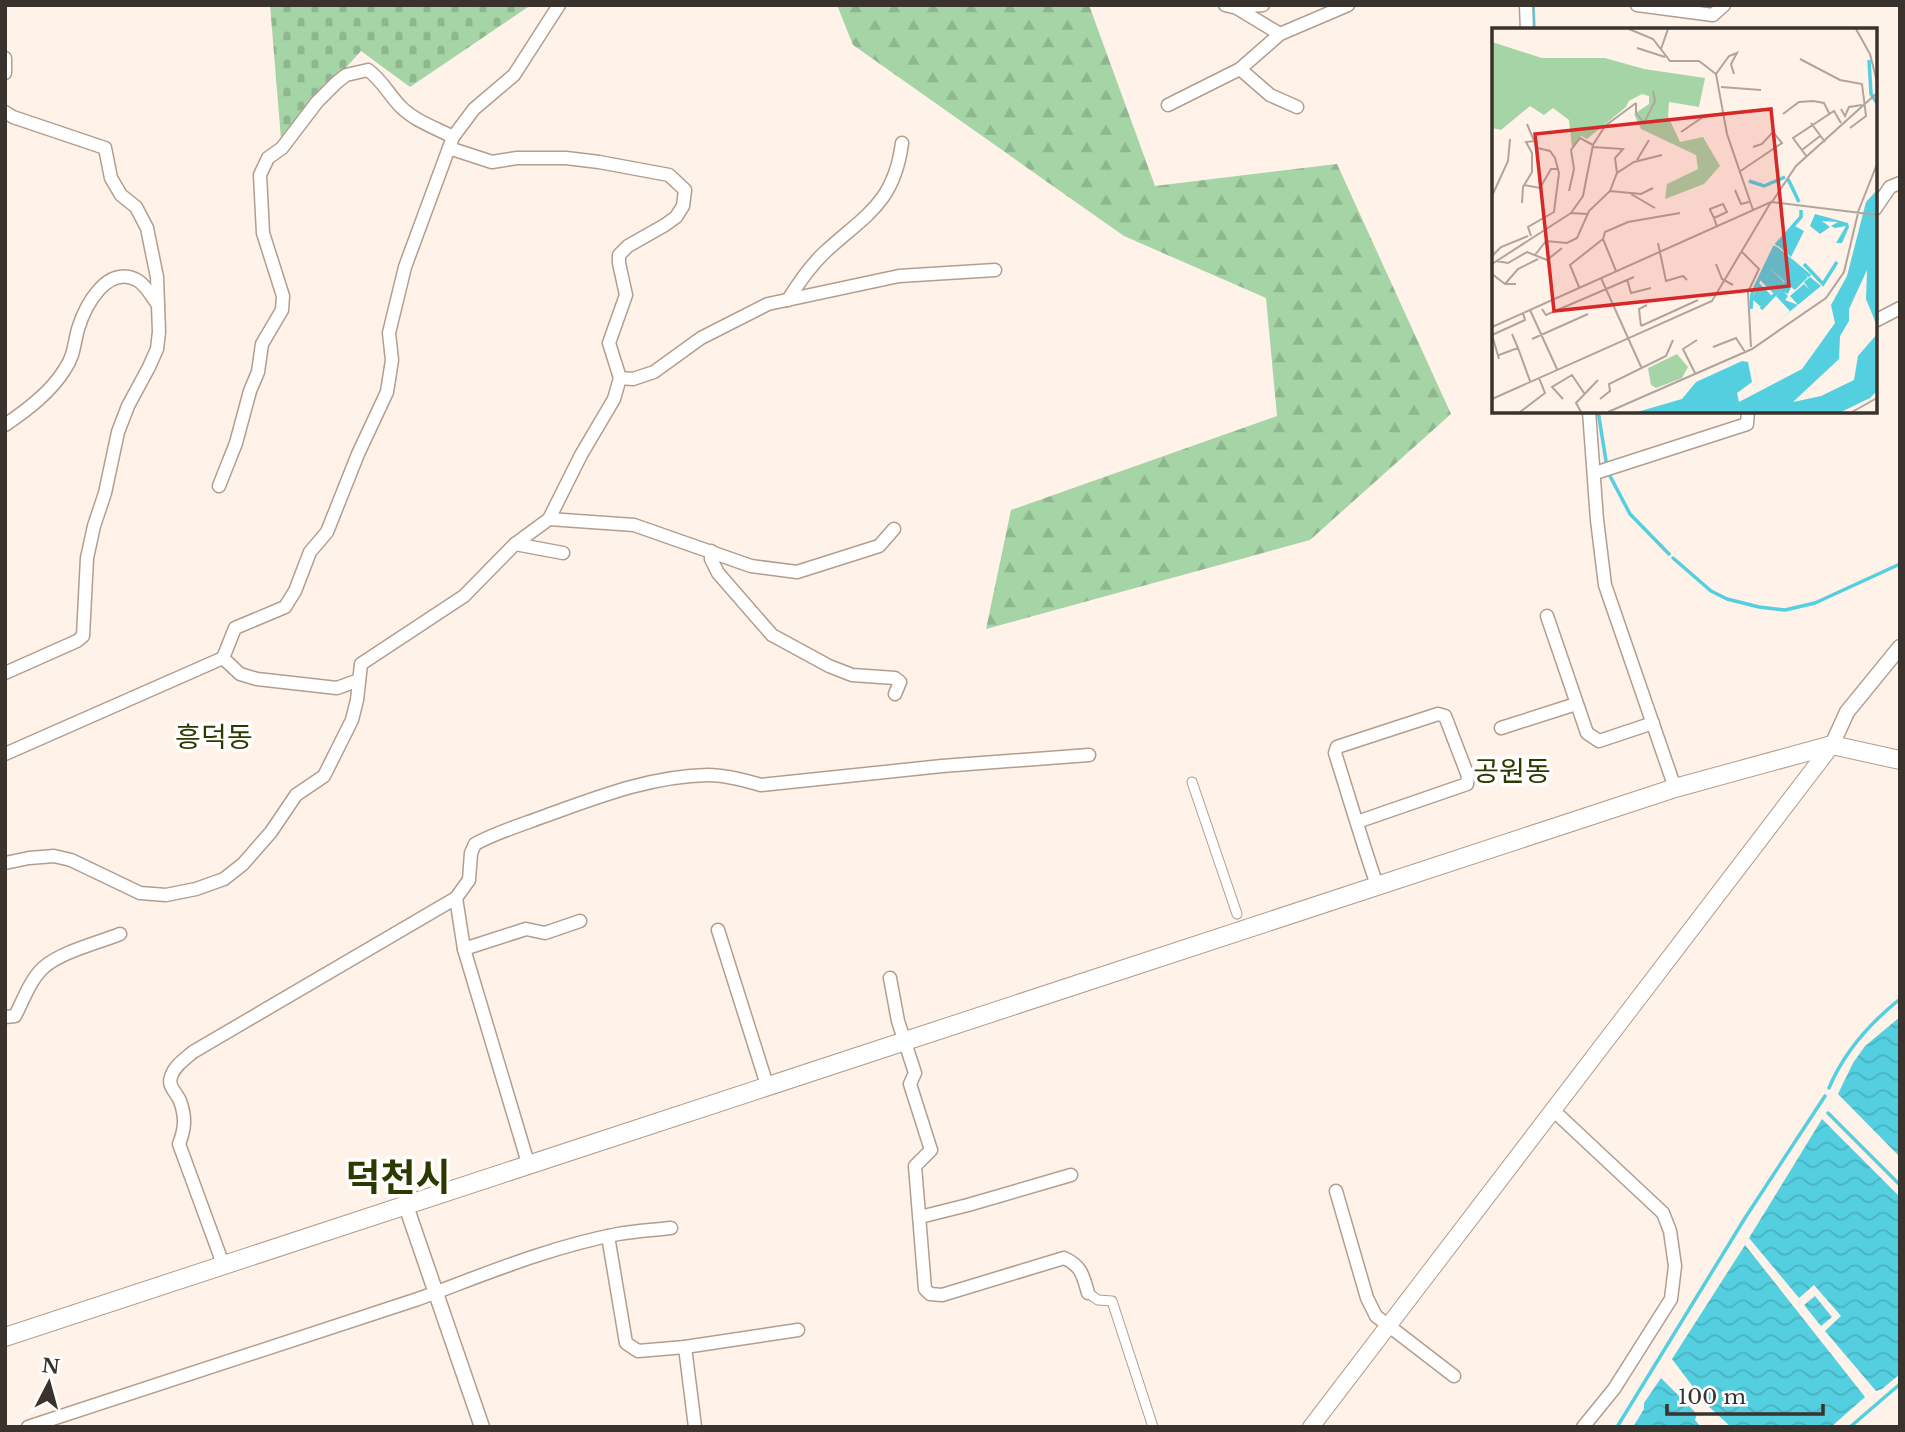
<svg xmlns="http://www.w3.org/2000/svg" width="1905" height="1432" viewBox="0 0 1905 1432" font-family="'Libre Baskerville','Noto Sans KR',serif">
<style>
.forest{fill:url(#forest-firs)}
.cemetery{fill:url(#cemetery-stones)}
.water{fill:url(#water-waves)}
.lines{fill:none;stroke-linecap:round;stroke-linejoin:round}
.stream{stroke:#53cfe0;stroke-width:3.5}
.pedestrian-casing{stroke:#b29e8f;stroke-width:11}
.minor-casing{stroke:#b29e8f;stroke-width:15}
.tertiary-casing{stroke:#b29e8f;stroke-width:17}
.secondary-casing{stroke:#b29e8f;stroke-width:18}
.primary-casing{stroke:#b29e8f;stroke-width:20}
.pedestrian{stroke:#fff;stroke-width:9}
.minor{stroke:#fff;stroke-width:12}
.tertiary{stroke:#fff;stroke-width:14}
.secondary{stroke:#fff;stroke-width:16}
.primary{stroke:#fff;stroke-width:18}
.labels{text-anchor:middle;stroke-width:7;stroke-linejoin:round;paint-order:stroke}
.quarter-label{font-size:28px;fill:#2c3a00;stroke:#fff}
.town-label{font-size:38px;font-weight:bold;fill:#2c3a00;stroke:#fff}
.inset-river{fill:none;stroke:#53cfe0;stroke-width:3.5}
.inset-road{fill:none;stroke:#b0a59d;stroke-width:2}
.view{fill:#d62828;fill-opacity:0.15;stroke:#d62828;stroke-width:3.5}
.inset-edge{fill:none;stroke:#3a322c;stroke-width:3.5}
</style>
<defs>
<pattern id="forest-firs" width="22" height="20" patternUnits="userSpaceOnUse" patternTransform="scale(1.75)"><rect width="22" height="20" fill="#a5d5a6"/><path d="M5 1l3.5 6h-7zM16 11l3.5 6h-7z" fill="#8fb78f"/></pattern>
<pattern id="cemetery-stones" width="16" height="16" patternUnits="userSpaceOnUse" patternTransform="scale(1.75)"><rect width="16" height="16" fill="#a5d5a6"/><path d="M2 7V4a2 2 0 0 1 4 0v3zM10 15v-3a2 2 0 0 1 4 0v3z" fill="#8fb78f"/></pattern>
<pattern id="water-waves" width="16" height="10" patternUnits="userSpaceOnUse" patternTransform="scale(1.75)"><rect width="16" height="10" fill="#53cfe0"/><path d="M0 5q4-4 8 0t8 0" fill="none" stroke="#49b2c0"/></pattern>
</defs>
<rect width="100%" height="100%" fill="#fff2e8"/>
<path class="forest" d="M837 5H1089L1155 186 1337 164 1451 414 1310 540 986 629 1011 510 1277 416 1266 298 1124 236 853 45Z"/>
<path class="cemetery" d="M270 5H531L410 87 361 51 281 139Z"/>
<g class="water">
<path d="M1900 1017V1157L1838 1094 1853 1063 1865 1046Z"/>
<path d="M1822 1119 1900 1197V1374L1882 1389 1876 1391 1825 1331 1841 1316 1814 1285 1799 1298 1749 1238Z"/>
<path d="M1745 1245 1865 1397 1831 1427H1731L1706 1404 1672 1359Z"/>
<path d="M1815 1296 1832 1317 1821 1326 1804 1305Z"/>
<path d="M1661 1378 1697 1414 1695 1420 1701 1427H1633L1644 1409V1403Z"/>
</g>
<g class="lines">
<g class="stream">
<path d="M1533 5 1534 30"/>
<path d="M1598 411 1606 461"/>
<path d="M1610 476 1630 514 1669 554"/>
<path d="M1673 558 1711 591 1727 599 1759 607 1785 610 1815 603 1900 564"/>
<path d="M1829 1088C1844 1052 1870 1023 1900 999"/>
<path d="M1828 1113 1900 1185"/>
<path d="M1617 1427 1745 1218 1825 1096"/>
<path d="M1850 1427 1900 1384"/>
</g>
<g class="pedestrian-casing">
<g id="pedestrian">
<path d="M1192 782 1237 914"/>
<path d="M1088 1293 1098 1300 1112 1301 1153 1427"/>
</g>
</g>
<g class="minor-casing">
<g id="minor">
<path d="M1225 5 1237 8 1280 34"/>
<path d="M1526 5 1527 30"/>
<path d="M1637 5 1713 15 1724 5"/>
<path d="M1238 7 1263 5"/>
<path d="M5 58V73"/>
<path d="M1240 69 1270 95 1297 107"/>
<path d="M1168 105 1240 69 1280 34 1348 5"/>
<path d="M5 112 13 117 105 148 111 178 121 195 136 207 147 228 157 277 159 332 157 349 149 367 128 406 118 432 105 493 94 526 87 558 83 636 77 641 5 673"/>
<path d="M449 148 492 162 517 158H566L599 162 669 175 685 190 683 206 676 217 665 225 628 246 619 255V263L626 295 609 343 620 378"/>
<path d="M1875 209 1890 187 1900 183"/>
<path d="M788 300C799 282 810 266 825 252 865 215 894 204 902 143"/>
<path d="M1875 321 1900 308"/>
<path d="M1589 411 1597 520 1605 585 1675 788"/>
<path d="M5 425C27 410 51 392 65 369 74 356 74 344 78 329 85 306 107 264 137 280 146 285 152 297 158 305"/>
<path d="M1595 473 1747 424 1748 411"/>
<path d="M219 486 236 443 250 391 258 372 262 344 282 310 283 296 263 233 260 175 268 158 282 148 317 102 336 83 346 75 368 70C382 80 389 95 401 107 415 121 436 128 453 137"/>
<path d="M549 519 634 525 751 566 797 572 879 546 894 529"/>
<path d="M515 544 563 553"/>
<path d="M711 551V559L718 573 772 635 829 666 852 675 895 678 900 682 895 694"/>
<path d="M1547 616 1587 733 1599 741 1653 723"/>
<path d="M359 680 337 688 257 679 240 674 223 658 235 628 285 607 295 591 310 552 327 532 358 454 387 392 392 360 389 333 405 267 453 137 474 109 514 75 559 5"/>
<path d="M1501 728 1576 704"/>
<path d="M5 754 223 658"/>
<path d="M1357 822 1467 784 1468 776 1445 716 1438 714 1337 747 1335 753C1349 797 1362 842 1377 885"/>
<path d="M5 863 29 858 54 856 71 860 140 893 166 895 196 889 224 879 243 864 271 832 296 795 324 776 352 720 357 700 361 664 464 596 515 544 549 519 581 455 614 399 620 378 633 379 654 372 701 338 768 304 899 276 995 270"/>
<path d="M456 898 464 949 528 1163"/>
<path d="M718 930 767 1085"/>
<path d="M464 949 526 929 545 933 580 921"/>
<path d="M890 978 898 1021 915 1073 910 1084 931 1150 915 1166 925 1289 930 1294 942 1295 1064 1258C1082 1266 1083 1276 1088 1293"/>
<path d="M5 1017 15 1016C23 1001 30 980 43 968 60 952 98 943 120 934"/>
<path d="M1553 1110 1663 1213 1670 1231 1675 1266 1671 1299 1614 1389 1583 1427"/>
<path d="M1336 1191 1367 1298 1376 1316 1454 1376"/>
<path d="M920 1217 968 1205 1071 1175"/>
<path d="M608 1236 626 1343 638 1351 685 1347 798 1330"/>
<path d="M223 1264 179 1144C185 1129 186 1117 180 1101 177 1093 167 1086 171 1077 174 1066 185 1059 193 1052L456 898 469 880 471 853 475 844C497 832 521 825 545 816 598 797 651 776 708 775 725 775 744 780 761 785L942 766 1089 755"/>
<path d="M685 1347 695 1427"/>
<path d="M28 1427 418 1299C483 1275 549 1247 618 1234 635 1231 653 1230 671 1228"/>
</g>
</g>
<g class="tertiary-casing">
<g id="tertiary">
<path d="M1832 745 1847 712 1900 647"/>
<path d="M405 1203 482 1427"/>
</g>
</g>
<g class="secondary-casing">
<path id="secondary" d="M1311 1427 1832 745"/>
</g>
<g class="primary-casing">
<path id="primary" d="M5 1337 1675 788 1832 745 1900 760"/>
</g>
<use href="#pedestrian" class="pedestrian"/>
<use href="#minor" class="minor"/>
<use href="#tertiary" class="tertiary"/>
<use href="#secondary" class="secondary"/>
<use href="#primary" class="primary"/>
</g>
<g class="labels">
<g class="quarter-label">
<text x="214" y="747">흥덕동</text>
<text x="1512" y="781">공원동</text>
</g>
<g class="town-label">
<text x="398" y="1191">덕천시</text>
</g>
</g>
<g transform="translate(1492 28)">
<rect width="385" height="385" fill="#fff2e8"/>
<path d="M185 326 196 339 190 350 164 360 159 357 156 340Z" fill="#a5d5a6"/>
<path d="M0 14 50 30H113L152 41 213 50 207 79 177 74 176 88 188 114 211 109 228 138 212 156 173 171 175 156 206 141 204 127 149 101 142 86 157 76V68L150 66 129 77 41 75 0 97Z" fill="#a5d5a6"/>
<path d="M115 38 135 49 142 62 134 79 95 111 89 108 80 120 77 92 61 80 52 87 38 78 9 102 0 100V55L60 44 75 52Z" fill="#a5d5a6"/>
<path d="M385 162V298L374 271 375 242 357 281V293L348 308 347 331 301 374 329 368 362 352 366 328 385 306V363L378 370 349 384H145L190 371 204 354 250 333 256 334 260 354 245 365 247 374 310 341 343 295 339 277 355 248 374 174ZM323 186 356 195 357 199 350 215H344L354 198 343 200 339 198 346 194 330 193 338 199 328 206 318 198ZM301 197 312 203 299 229 285 217ZM283 221 306 240 293 254 278 240 292 254 282 266 268 252ZM308 241 316 249 303 262 299 259 296 266 292 264 296 268 293 272 306 277 298 268 312 256 317 261 312 254 318 249 329 258 284 295 298 283 284 268ZM267 255 280 268 269 279 260 271Z" fill="#53cfe0"/>
<path class="inset-river" d="M377 32 379 66 385 75M296 151 307 174M257 153 272 158 293 149M284 217 309 189V182M284 220 318 248M312 236 331 256 345 234M259 281 260 266 283 218M269 281 308 240"/>
<path class="inset-road" d="M137 1 161 11 178 33H207L224 46 235 106 261 182M364 1 378 26 385 54M145 20 173 29M169 21 176 1M308 31 348 52 370 56 374 88 358 100M224 46 237 28 245 25 239 36 242 46M229 59 269 62M144 75V85L152 95 163 73 161 63M349 81 353 88 357 79 370 77M232 86 258 83M291 86 307 74 321 73 332 75 337 85M319 95 333 114M35 96 45 120 58 123 63 130 67 145 62 184 36 199 39 208M189 104 211 89 232 85M101 119 131 121 123 130 125 145M310 122 328 108M315 129 301 110 342 83 349 95M145 132 157 112M247 144 290 115 281 104 270 116 261 119M32 157 48 160 59 141H66M243 162 249 176 257 174M77 163 82 141 79 122 88 110 101 117M118 163 149 166 161 160M139 166 163 180M0 168 16 133 18 111M280 174 304 138 385 65M30 175 31 159 40 144V125L34 114 43 113M366 184 385 136M96 186 79 185 91 168 101 117 113 98 144 75M222 190 235 184 231 176 218 181V182L222 190 224 196 225 198M111 211 124 243M166 215 174 253 191 248 195 252M250 224 267 241 256 264 259 319M43 227 54 213 75 215 85 210 97 183 118 163 125 145 142 134 170 127M0 228 9 219 36 208M4 233 16 235 35 224 55 232 70 220M0 236 79 185M224 236 230 251 241 257M0 246 13 256H24M109 250 150 341M135 251 139 265 159 260M13 256 26 241 46 231M87 259 78 237 111 211 113 204 136 194 188 185M50 281 54 287 142 249M38 282 65 341M149 298 206 272M149 298 147 281 155 277M0 299 279 174 385 187M0 307 33 292 31 285M0 307 7 331M40 311 96 286M221 319 244 310 253 324M26 320 38 353M7 327 26 320 20 306M203 345 191 321 205 312M0 371 220 273 279 174M71 371 60 359 80 347 92 365M108 371 118 363 117 356 174 328 181 312M28 384 53 365 47 350M89 384 84 375 106 352M116 384 260 321 334 270 352 244 366 185M360 384 385 370"/>
<path class="view" d="M279 81 297 258 62 283 43 106Z"/>
<rect width="385" height="385" class="inset-edge"/>
</g>
<rect width="1905" height="1432" fill="none" stroke="#3a322c" stroke-width="14"/>
<g transform="translate(49 1383) rotate(6)" stroke="#ffffff" stroke-width="5" paint-order="stroke">
<path d="M0-5L12 26L0 18L-12 26Z" fill="#3a322c"/>
<text y="-10" font-size="19" font-weight="bold" text-anchor="middle" fill="#3a322c">N</text>
</g>
<path d="M1667 1404v10h156v-10" fill="none" stroke="#3a322c" stroke-width="3.5"/>
<text x="1678" y="1404" font-size="21" fill="#3a322c" stroke="#ffffff" stroke-width="5" paint-order="stroke">100 m</text>
</svg>
